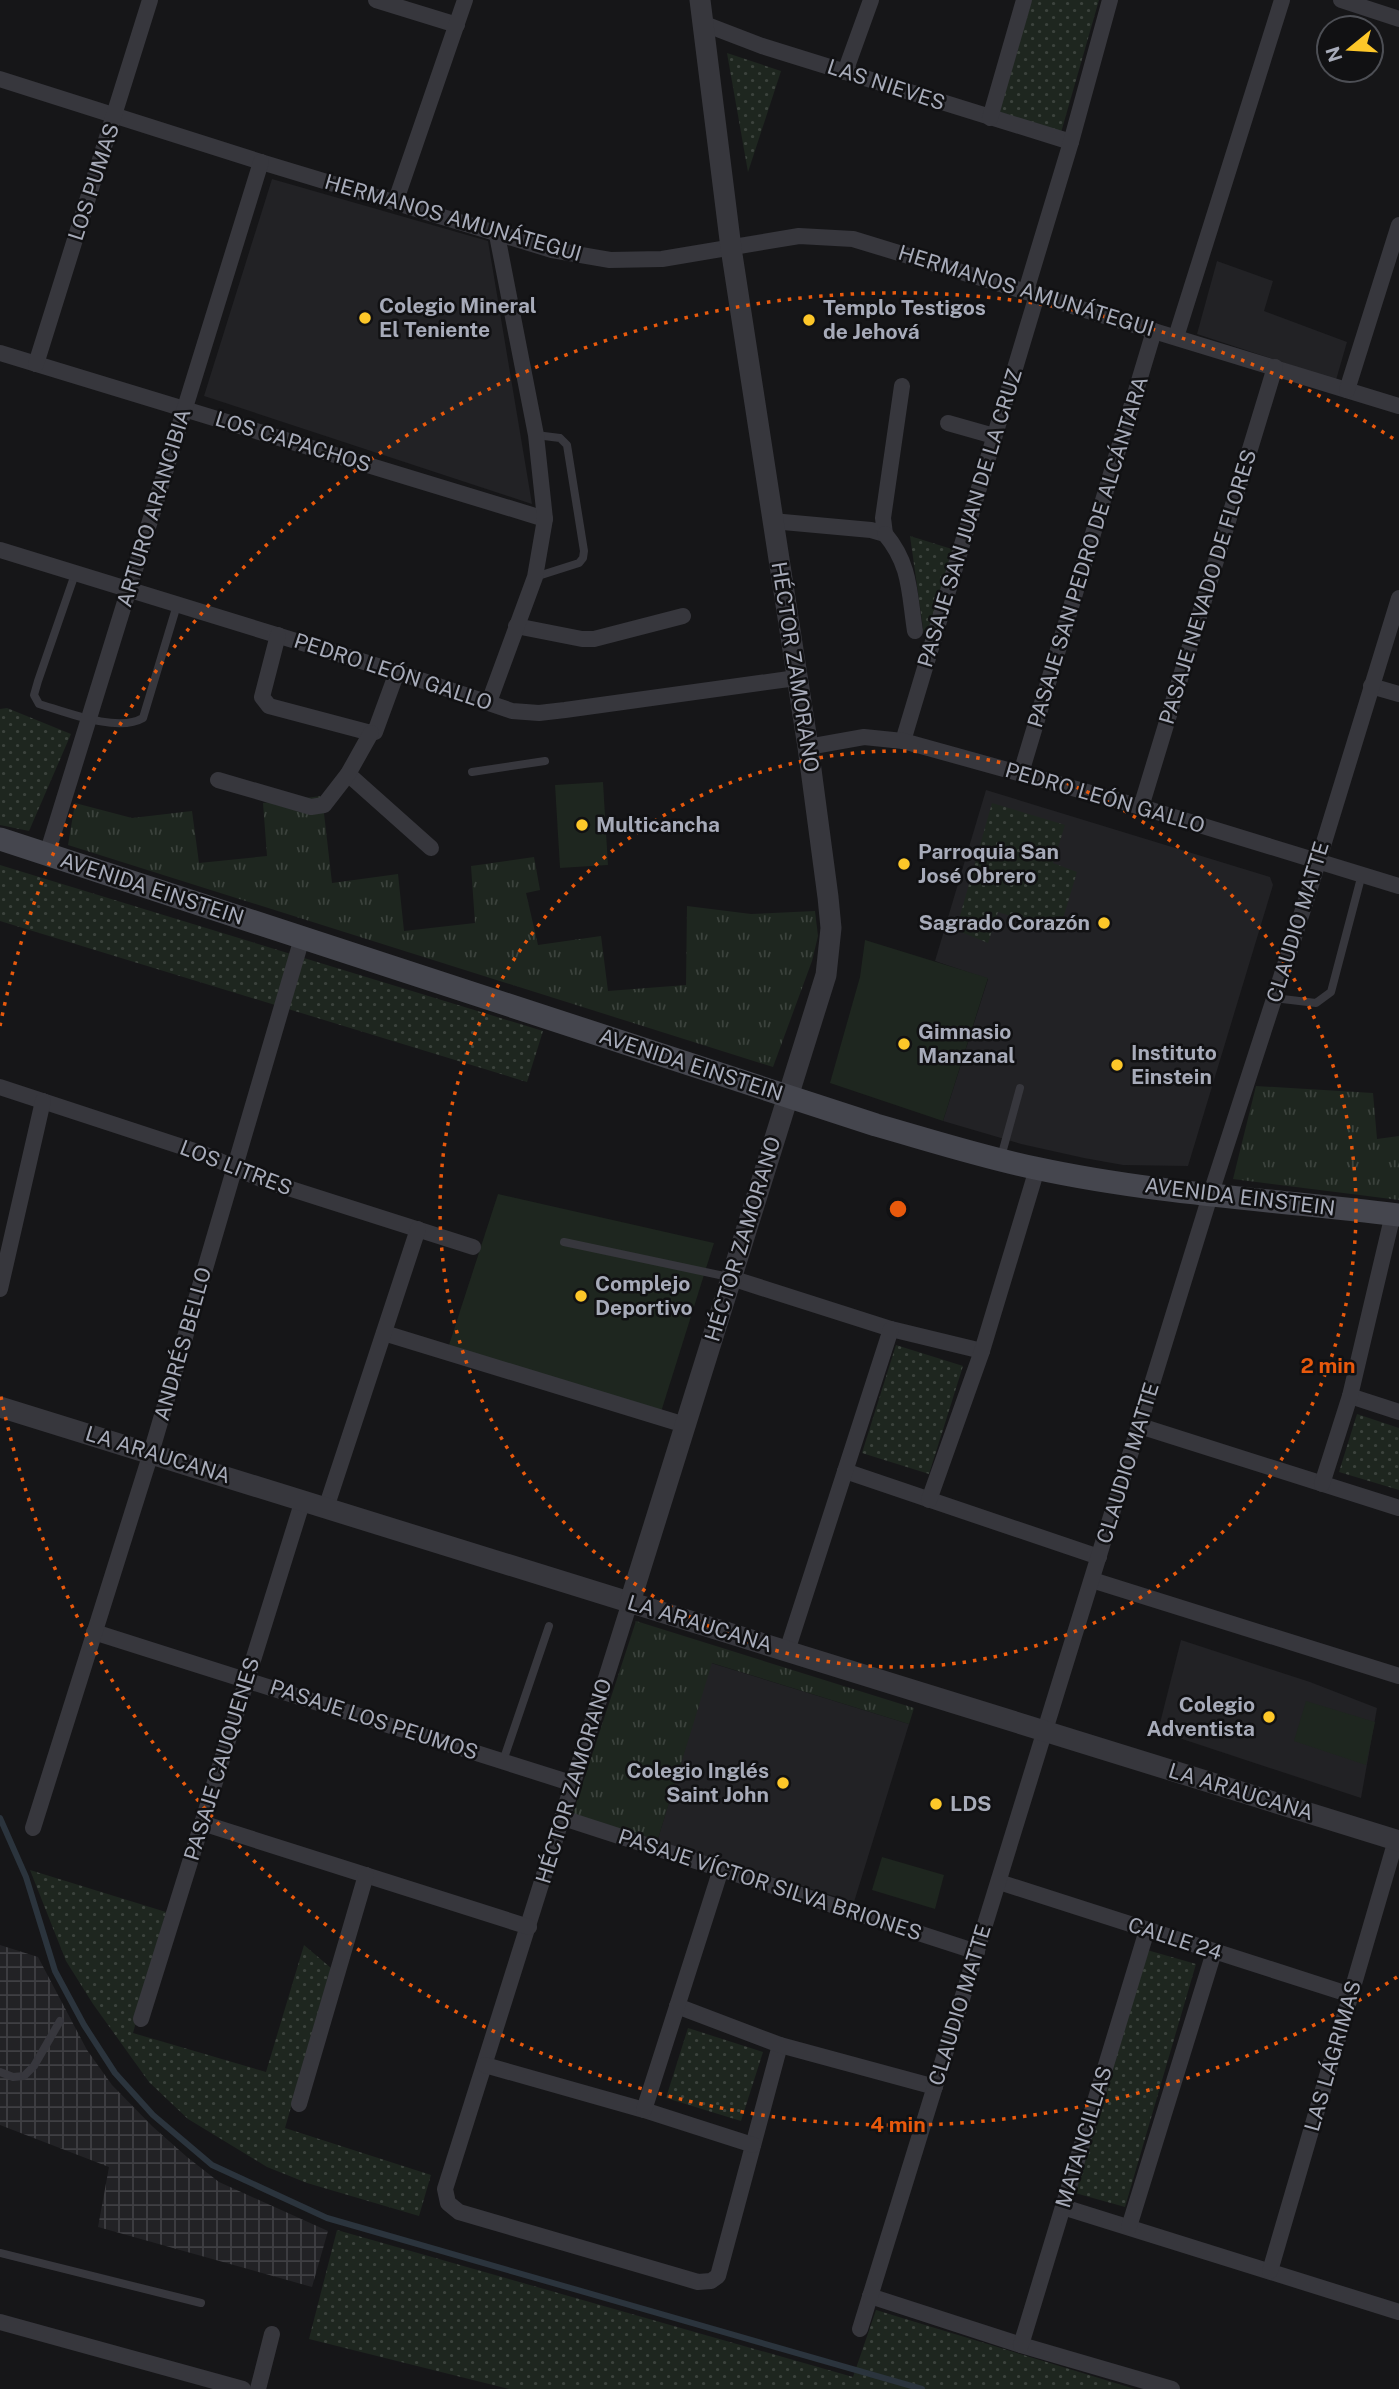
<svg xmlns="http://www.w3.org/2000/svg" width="1399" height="2389" viewBox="0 0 1399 2389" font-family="'Public Sans',sans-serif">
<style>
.built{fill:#222225}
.industrial{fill:url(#industrial-grid)}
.grass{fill:url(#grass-dots)}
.park{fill:url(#park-tufts)}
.pitch{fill:#1e261f}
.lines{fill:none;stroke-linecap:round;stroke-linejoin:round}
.stream{stroke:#2b343d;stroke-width:6}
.service{stroke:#37373d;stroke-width:8}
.minor{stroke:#37373d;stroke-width:16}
.tertiary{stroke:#37373d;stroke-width:21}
.secondary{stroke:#45464e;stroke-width:23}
.ring{fill:none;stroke:#e8590c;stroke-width:3.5;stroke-dasharray:3.5 7}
.poi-dot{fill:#fdc729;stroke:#111113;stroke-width:2.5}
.labels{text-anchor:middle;stroke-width:5;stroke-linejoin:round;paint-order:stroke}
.street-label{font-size:21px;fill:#a7abb9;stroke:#111113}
.poi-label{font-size:21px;font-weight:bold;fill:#a7abb9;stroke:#111113;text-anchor:start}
.centre{fill:#e8590c;stroke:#111113;stroke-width:3.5}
.ring-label{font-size:21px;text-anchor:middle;font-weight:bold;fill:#e8590c;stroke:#111113;stroke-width:5;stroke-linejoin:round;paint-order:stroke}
</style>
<defs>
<pattern id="industrial-grid" width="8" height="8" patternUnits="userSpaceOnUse" patternTransform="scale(1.75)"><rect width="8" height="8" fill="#222225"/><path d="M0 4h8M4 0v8" fill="none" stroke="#3f3f43"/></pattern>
<pattern id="grass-dots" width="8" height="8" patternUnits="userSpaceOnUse" patternTransform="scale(1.75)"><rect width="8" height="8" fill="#1e261f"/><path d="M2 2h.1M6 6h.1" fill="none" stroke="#3c433d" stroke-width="1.8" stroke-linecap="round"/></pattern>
<pattern id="park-tufts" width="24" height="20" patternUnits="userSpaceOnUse" patternTransform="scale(1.75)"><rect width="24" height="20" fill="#1e261f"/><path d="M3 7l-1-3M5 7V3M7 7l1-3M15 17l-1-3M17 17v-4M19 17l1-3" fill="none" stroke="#3c433d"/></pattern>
</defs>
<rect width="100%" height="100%" fill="#161618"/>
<g class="built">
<path d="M272 179 488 241 532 504 204 396Z"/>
<path d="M1217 261 1273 281 1264 311 1347 342 1336 380 1197 334Z"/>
<path d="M986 790 1270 877 1273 885 1188 1166 1123 1165 1084 1158 1021 1144 943 1121 988 979 935 961Z"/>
<path d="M1181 1640 1310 1682 1377 1708 1361 1798 1158 1731Z"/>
<path d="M711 1663 909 1724 854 1902 657 1842Z"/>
</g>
<path class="industrial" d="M0 1945 38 1957 87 2050 112 2085 152 2126 187 2157 219 2182 328 2231 312 2287 98 2227 109 2167 0 2125Z"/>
<g class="grass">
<path d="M1032 0H1099L1060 136 998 116Z"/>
<path d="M727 53 781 71 748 172Z"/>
<path d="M910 536 955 550 930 638 924 635Z"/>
<path d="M7 708 71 734 29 831 0 825V709Z"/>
<path d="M992 803 1065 825 1053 863 1077 872 1059 932 998 912 988 943 956 930Z"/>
<path d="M0 865 543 1031 527 1082 0 921Z"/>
<path d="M896 1345 963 1366 929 1474 862 1453Z"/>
<path d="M1357 1414 1399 1428V1490L1339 1472Z"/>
<path d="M30 1870 166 1912 133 2033 266 2072 304 1945 331 1968 285 2128 431 2175 419 2216 307 2183 267 2167 188 2119 149 2082 93 2004 66 1961Z"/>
<path d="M1147 1950 1196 1964 1125 2207 1075 2193Z"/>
<path d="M688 2028 763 2052 741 2121 666 2098Z"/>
<path d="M337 2230 853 2377 876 2310 1135 2389H509L309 2339Z"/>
</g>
<g class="park">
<path d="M322 796 332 883 398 874 404 931 475 923 471 866 534 857 540 890 526 893 538 945 601 936 608 991 686 985 687 906 751 914 815 911 818 936 812 961 773 1067 68 845 75 803 132 818 192 811 199 863 267 856 263 803Z"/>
<path d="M1256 1086 1373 1093 1377 1139 1399 1136V1200L1233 1179Z"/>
<path d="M636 1621 914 1708 909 1724 712 1663 657 1842 572 1816Z"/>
</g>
<g class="pitch">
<path d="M603 782 608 865 560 868 555 785Z"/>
<path d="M865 940 988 978 943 1121 830 1083 860 977Z"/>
<path d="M498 1194 714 1243 661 1412 448 1348Z"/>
<path d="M1306 1701 1375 1722 1366 1765 1294 1741Z"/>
<path d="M882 1857 944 1875 935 1909 872 1890Z"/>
</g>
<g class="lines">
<path class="stream" d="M0 1818 26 1877 55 1971 84 2025 115 2073 153 2115 212 2165 327 2218 922 2389"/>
<g class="service">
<path d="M75 574 38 681 34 695 39 704C66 712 118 733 143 718L177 605"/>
<path d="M535 577 579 563 583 558 584 551 567 445 560 438 536 435"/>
<path d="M472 772 545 761"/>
<path d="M1274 998 1316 1003 1331 992 1362 874"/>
<path d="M1001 1157 1020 1088"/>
<path d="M564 1242 729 1277"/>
<path d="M503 1761 549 1626"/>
<path d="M0 2072 13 2077 24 2076 34 2066 60 2021"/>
<path d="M0 2253 201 2303"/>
</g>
<g class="minor">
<path d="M376 0 457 25"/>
<path d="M1341 0 1399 19"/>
<path d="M702 23 762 46 1071 142"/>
<path d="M845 72 871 0"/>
<path d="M0 79 261 162 552 250 610 260 662 259 799 236 853 239 1399 406"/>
<path d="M990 118 1024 0"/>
<path d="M395 203 465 0"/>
<path d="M1026 291 1071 142 1110 0"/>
<path d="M1176 337 1282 0"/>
<path d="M0 353 545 519"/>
<path d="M36 364 150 0"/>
<path d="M1347 390 1399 225"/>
<path d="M948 423 994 436"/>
<path d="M772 521 871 530 885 534 883 518 902 386"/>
<path d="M885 534C911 565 909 593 915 631"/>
<path d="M0 550 397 672 512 711 539 713 565 710 796 678"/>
<path d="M516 626 582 639H594L683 616"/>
<path d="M278 635 262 697 269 706 371 733 375 732 397 672"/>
<path d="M1371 686 1399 694"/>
<path d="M489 702 535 577 545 519 536 435 497 235"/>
<path d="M903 741 1037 295"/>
<path d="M808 747 864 737 903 741 1141 807 1399 886"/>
<path d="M1021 773 1154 331"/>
<path d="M348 774 431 848"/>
<path d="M218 780 311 807 324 805 348 774 371 733"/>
<path d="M1141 807 1275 367"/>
<path d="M47 854 261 162"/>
<path d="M0 1087 204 1154 263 1180 473 1247"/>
<path d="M731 1278 891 1329 982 1351"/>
<path d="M0 1289 43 1101"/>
<path d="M384 1333 685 1425"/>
<path d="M1350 1396 1399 1412"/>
<path d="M1140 1426 1399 1508"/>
<path d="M845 1471 1099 1557"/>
<path d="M1322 1484 1350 1396 1393 1214"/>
<path d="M929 1500 982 1351 1037 1169"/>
<path d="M326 1508 418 1229"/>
<path d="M1092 1580 1399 1676"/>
<path d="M630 1602 445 2189 448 2203 459 2212 698 2282 711 2281 718 2276 780 2045"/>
<path d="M94 1632 574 1784"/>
<path d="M787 1651 891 1329"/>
<path d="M563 1818 977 1952"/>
<path d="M202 1823 529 1927"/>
<path d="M33 1828 151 1453 302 938"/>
<path d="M999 1882 1351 1995"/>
<path d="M677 2006 780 2045 935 2087"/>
<path d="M141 2019 303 1500"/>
<path d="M485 2065 644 2110 753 2145"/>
<path d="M299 2104 366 1875"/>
<path d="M644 2110 721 1869"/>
<path d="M1063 2207 1399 2312"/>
<path d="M1129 2227 1214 1952"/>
<path d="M1270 2271 1396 1840"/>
<path d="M870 2296 1021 2345 1172 2389"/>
<path d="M0 2322 243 2389"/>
<path d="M860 2329 1210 1196 1310 888 1399 598"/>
<path d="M1021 2345 1147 1930"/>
<path d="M258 2389 272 2334"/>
</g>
<g class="tertiary">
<path d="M0 1407 1399 1841"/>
<path d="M630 1602 826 975 831 928 828 897 808 747 731 248 700 0"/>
</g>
<path class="secondary" d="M0 839 876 1125C929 1140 982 1157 1035 1168 1155 1194 1278 1200 1399 1215"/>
</g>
<g class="ring">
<circle cx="898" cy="1209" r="458"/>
<path d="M1397 1977A916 916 0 0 1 0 1392M0 1026A916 916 0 0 1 1397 441"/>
</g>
<g class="poi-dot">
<circle cx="365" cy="318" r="7"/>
<circle cx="809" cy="320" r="7"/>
<circle cx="582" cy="825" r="7"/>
<circle cx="904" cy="864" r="7"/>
<circle cx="1104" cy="923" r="7"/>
<circle cx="904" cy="1044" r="7"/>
<circle cx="1117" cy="1065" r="7"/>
<circle cx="581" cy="1296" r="7"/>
<circle cx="1269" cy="1717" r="7"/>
<circle cx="783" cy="1783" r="7"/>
<circle cx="936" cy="1804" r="7"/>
</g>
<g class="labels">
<g class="street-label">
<text transform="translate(886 85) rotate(18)" y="7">LAS NIEVES</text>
<text transform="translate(94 182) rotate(-72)" y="7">LOS PUMAS</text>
<text transform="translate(453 218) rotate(16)" y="7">HERMANOS AMUNÁTEGUI</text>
<text transform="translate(1026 291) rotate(17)" y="7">HERMANOS AMUNÁTEGUI</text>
<text transform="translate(293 442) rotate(17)" y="7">LOS CAPACHOS</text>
<text transform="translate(154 508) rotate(-73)" y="7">ARTURO ARANCIBIA</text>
<text transform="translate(970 518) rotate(-73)" y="7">PASAJE SAN JUAN DE LA CRUZ</text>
<text transform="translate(1088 552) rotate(-73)" y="7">PASAJE SAN PEDRO DE ALCÁNTARA</text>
<text transform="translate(1208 587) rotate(-73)" y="7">PASAJE NEVADO DE FLORES</text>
<text transform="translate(795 667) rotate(81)" y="7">HÉCTOR ZAMORANO</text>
<text transform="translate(393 672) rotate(18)" y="7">PEDRO LEÓN GALLO</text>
<text transform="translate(1105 798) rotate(16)" y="7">PEDRO LEÓN GALLO</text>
<text transform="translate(152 889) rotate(18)" y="7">AVENIDA EINSTEIN</text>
<text transform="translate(1298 922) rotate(-73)" y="7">CLAUDIO MATTE</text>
<text transform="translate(691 1065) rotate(18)" y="7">AVENIDA EINSTEIN</text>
<text transform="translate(236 1168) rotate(21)" y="7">LOS LITRES</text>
<text transform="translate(1240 1197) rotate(7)" y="7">AVENIDA EINSTEIN</text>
<text transform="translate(743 1239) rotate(-73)" y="7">HÉCTOR ZAMORANO</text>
<text transform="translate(183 1344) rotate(-74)" y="7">ANDRÉS BELLO</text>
<text transform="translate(158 1455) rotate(17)" y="7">LA ARAUCANA</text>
<text transform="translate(1128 1463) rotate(-73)" y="7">CLAUDIO MATTE</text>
<text transform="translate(700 1624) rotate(17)" y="7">LA ARAUCANA</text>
<text transform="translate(374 1720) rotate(18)" y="7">PASAJE LOS PEUMOS</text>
<text transform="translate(222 1759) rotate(-73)" y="7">PASAJE CAUQUENES</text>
<text transform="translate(574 1781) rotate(-73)" y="7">HÉCTOR ZAMORANO</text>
<text transform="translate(1241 1792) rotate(17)" y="7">LA ARAUCANA</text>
<text transform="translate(770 1885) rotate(18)" y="7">PASAJE VÍCTOR SILVA BRIONES</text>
<text transform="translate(1175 1939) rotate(18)" y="7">CALLE 24</text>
<text transform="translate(960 2005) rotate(-73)" y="7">CLAUDIO MATTE</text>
<text transform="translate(1333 2056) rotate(-74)" y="7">LAS LÁGRIMAS</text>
<text transform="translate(1084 2137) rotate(-73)" y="7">MATANCILLAS</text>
</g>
<g class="poi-label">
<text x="379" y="313">Colegio Mineral<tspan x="379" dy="24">El Teniente</tspan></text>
<text x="823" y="315">Templo Testigos<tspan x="823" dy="24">de Jehová</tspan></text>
<text x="596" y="832">Multicancha</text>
<text x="918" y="859">Parroquia San<tspan x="918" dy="24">José Obrero</tspan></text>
<text x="1090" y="930" text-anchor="end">Sagrado Corazón</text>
<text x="918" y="1039">Gimnasio<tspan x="918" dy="24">Manzanal</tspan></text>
<text x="1131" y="1060">Instituto<tspan x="1131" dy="24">Einstein</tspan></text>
<text x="595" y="1291">Complejo<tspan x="595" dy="24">Deportivo</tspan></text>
<text x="1255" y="1712" text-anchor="end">Colegio<tspan x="1255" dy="24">Adventista</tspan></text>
<text x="769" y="1778" text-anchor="end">Colegio Inglés<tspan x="769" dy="24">Saint John</tspan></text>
<text x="950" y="1811">LDS</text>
</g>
</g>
<circle cx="898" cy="1209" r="10" class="centre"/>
<g class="ring-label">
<text x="1328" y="1373">2 min</text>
<text x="898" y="2132">4 min</text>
</g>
<g transform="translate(1350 49) rotate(252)"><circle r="33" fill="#111113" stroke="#4d4f55" stroke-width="2"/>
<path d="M0-5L12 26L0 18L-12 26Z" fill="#fdc729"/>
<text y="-10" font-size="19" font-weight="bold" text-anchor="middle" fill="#a7abb9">N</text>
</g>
</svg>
